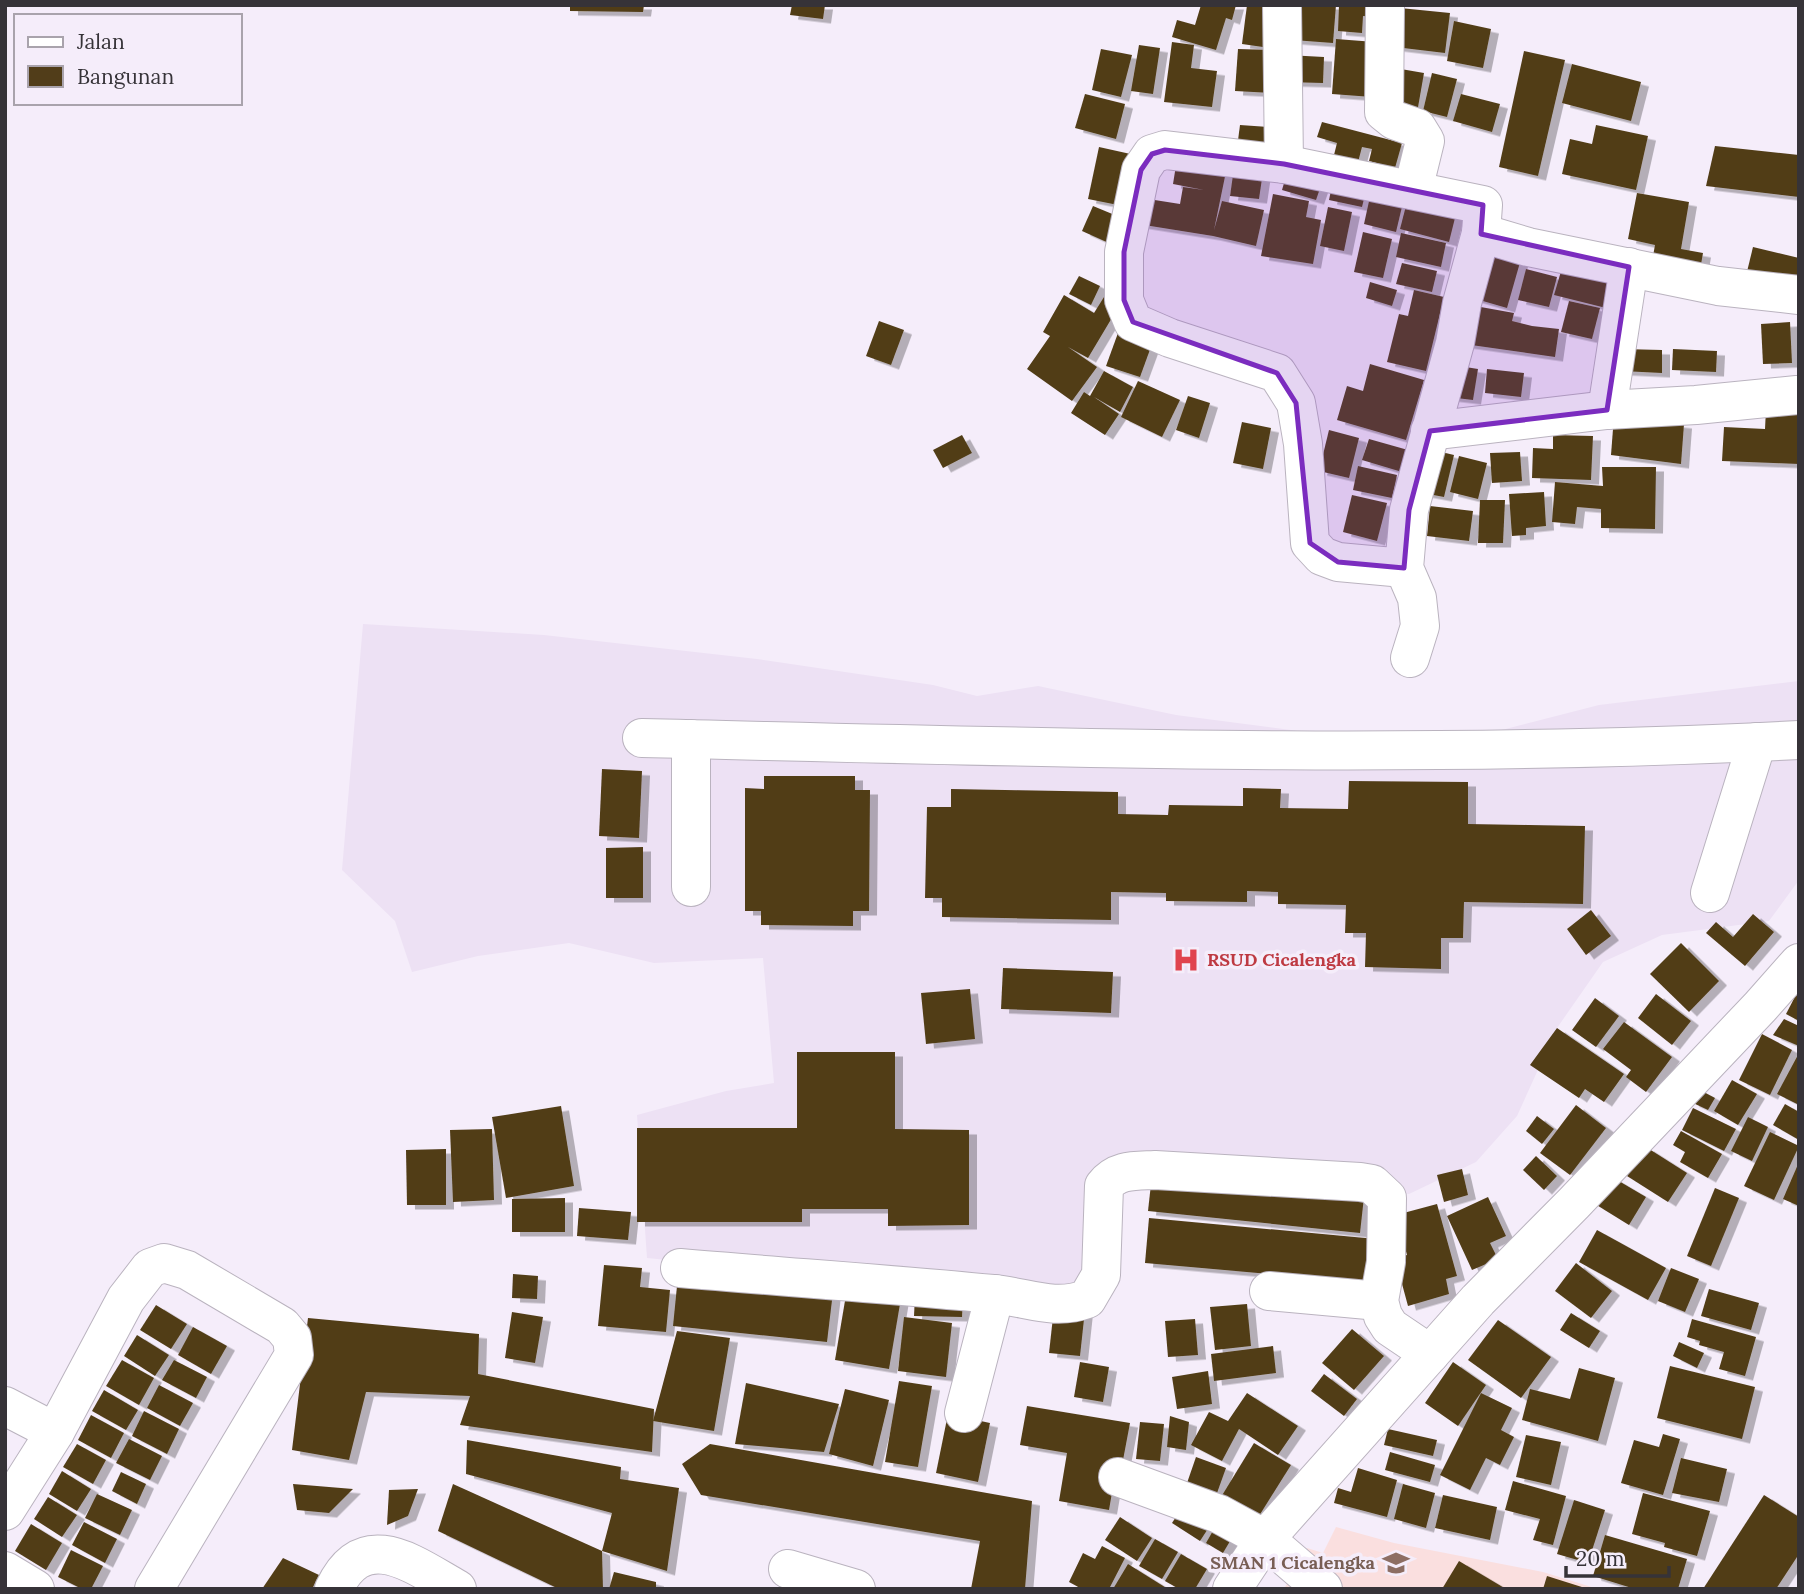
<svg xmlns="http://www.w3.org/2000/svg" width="1804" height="1594" viewBox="0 0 1804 1594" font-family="Lora,serif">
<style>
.education{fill:#fadfdf}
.built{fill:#ede1f4}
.building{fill:#513d19;filter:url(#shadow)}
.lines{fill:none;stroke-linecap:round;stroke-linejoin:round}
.minor-casing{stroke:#bab3bf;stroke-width:40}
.minor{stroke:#fff;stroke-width:38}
.marked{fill:#7b2cbf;fill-opacity:0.2;stroke:#7b2cbf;stroke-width:5;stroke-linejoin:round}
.labels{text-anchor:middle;stroke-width:7;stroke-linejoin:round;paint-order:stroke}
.health-label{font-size:18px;font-weight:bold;fill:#be3a42;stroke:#f5edfa;text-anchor:start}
.education-label{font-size:18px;font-weight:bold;fill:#785e54;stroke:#f5edfa;text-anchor:end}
</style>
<defs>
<filter id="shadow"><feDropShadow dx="8" dy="4.5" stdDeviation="0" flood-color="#0004"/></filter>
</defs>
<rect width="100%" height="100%" fill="#f5edfa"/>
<path class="education" d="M1336 1527 1394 1543 1543 1572 1598 1589H1284L1307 1548 1323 1553Z"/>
<path class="built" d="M363 624 544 635 757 659 933 685 977 696 1038 686 1176 715 1351 738 1490 733 1599 705 1799 681V880L1769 921 1662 935 1603 962 1557 1028 1517 1116 1476 1162 1409 1194 1340 1185 1102 1175 1080 1285 910 1284 647 1258 637 1115 726 1091 774 1083 763 958 654 963 569 943 478 956 412 972 395 921 342 870Z"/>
<g class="building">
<path d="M570 5H644L643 12 570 11Z"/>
<path d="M792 5H825L823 19 790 15Z"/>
<path d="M1201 5H1236L1232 20 1226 18 1216 50 1172 37 1177 20 1195 25Z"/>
<path d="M1247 5 1268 7 1263 47 1242 44Z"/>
<path d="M1295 5H1336L1333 43 1293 40Z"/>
<path d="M1339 5H1377V17L1363 16 1362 33 1338 31Z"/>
<path d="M1400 8 1450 13 1445 53 1395 47Z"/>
<path d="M1454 21 1491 29 1483 68 1447 61Z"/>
<path d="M1336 39 1375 42 1372 97 1332 94Z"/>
<path d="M1172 42 1194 45 1191 68 1217 71 1212 107 1164 102Z"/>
<path d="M1139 45 1160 48 1153 94 1131 91Z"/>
<path d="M1101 49 1132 55 1121 97 1092 90Z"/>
<path d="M1238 49 1274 50 1272 93 1235 91Z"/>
<path d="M1524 51 1565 60 1538 176 1499 167Z"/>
<path d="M1287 55 1324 57 1323 83 1286 82Z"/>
<path d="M1572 64 1641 82 1631 121 1562 103Z"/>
<path d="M1395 68 1424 73 1417 113 1388 108Z"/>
<path d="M1432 73 1457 79 1447 117 1423 111Z"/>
<path d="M1085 94 1125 104 1116 139 1075 128Z"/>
<path d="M1461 94 1500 104 1492 132 1453 121Z"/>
<path d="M1322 122 1402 143 1395 168 1369 161 1372 149 1362 147 1357 166 1333 159 1337 143 1317 137Z"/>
<path d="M1240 125 1281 128 1279 152 1237 148Z"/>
<path d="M1596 125 1648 136 1636 190 1562 174 1570 139 1592 144Z"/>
<path d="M1715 146 1799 155V197L1706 186Z"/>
<path d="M1099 147 1135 155 1123 206 1088 199Z"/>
<path d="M1178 153 1228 162 1214 230 1222 201 1264 210 1256 246 1213 236 1138 224 1142 198 1180 204 1183 187 1204 190 1173 184Z"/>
<path d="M1235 161 1264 165 1259 199 1230 196Z"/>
<path d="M1289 166 1324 177 1316 200 1282 190Z"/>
<path d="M1334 176 1368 183 1362 207 1329 200Z"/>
<path d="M1373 183 1406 190 1396 232 1364 224Z"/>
<path d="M1637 193 1689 202 1681 249 1703 253 1699 276 1651 267 1655 245 1628 239Z"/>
<path d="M1273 194 1309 201 1306 217 1321 220 1313 264 1261 256Z"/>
<path d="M1409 194 1458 206 1449 242 1400 229Z"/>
<path d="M1093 206 1122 218 1111 244 1082 231Z"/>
<path d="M1328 207 1352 212 1344 251 1320 246Z"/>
<path d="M1363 232 1392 239 1383 278 1354 272Z"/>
<path d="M1401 233 1446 243 1441 267 1396 257Z"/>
<path d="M1485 241 1523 252 1507 308 1469 297Z"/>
<path d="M1753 247 1799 258V275L1794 292 1745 280Z"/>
<path d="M1402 263 1437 271 1432 292 1396 284Z"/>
<path d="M1562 268 1617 282 1610 309 1554 295Z"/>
<path d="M1526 269 1557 277 1549 307 1518 300Z"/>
<path d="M1079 276 1100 286 1091 305 1069 294Z"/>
<path d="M1370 282 1397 290 1392 306 1366 298Z"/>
<path d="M1414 290 1444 297 1426 371 1387 362 1399 314 1408 316Z"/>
<path d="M1064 295 1094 313 1104 297 1119 306 1088 358 1068 347 1097 367 1072 401 1027 369 1050 336 1043 332Z"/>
<path d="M1569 301 1600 308 1592 339 1561 332Z"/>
<path d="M1464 304 1514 313 1512 321 1532 326 1559 329 1555 357 1457 343Z"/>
<path d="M879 321 904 330 891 365 866 356Z"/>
<path d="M1790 322 1792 363 1763 364 1761 324Z"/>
<path d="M1118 333 1152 344 1140 377 1106 366Z"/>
<path d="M1623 349 1662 350V373L1622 371Z"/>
<path d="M1673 349 1717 351 1716 372 1672 370Z"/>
<path d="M1370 364 1424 380 1406 440 1337 420 1347 386 1363 391Z"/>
<path d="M1453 365 1478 369 1473 400 1448 397Z"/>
<path d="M1487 369 1524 373 1521 397 1485 393Z"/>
<path d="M1104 371 1133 387 1120 412 1094 397 1119 414 1105 435 1071 413 1084 392 1090 396Z"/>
<path d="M1138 381 1180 400 1162 437 1121 417Z"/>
<path d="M1188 396 1210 403 1199 438 1176 430Z"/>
<path d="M1766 409 1799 410V464L1722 461 1724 427 1765 429Z"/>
<path d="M1614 416 1684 424 1681 464 1611 455Z"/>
<path d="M1242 422 1271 428 1263 469 1233 463Z"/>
<path d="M1329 430 1359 438 1349 478 1319 471Z"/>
<path d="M962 435 972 453 943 468 933 450Z"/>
<path d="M1553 435 1593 436 1591 480 1532 478 1533 448 1553 449Z"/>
<path d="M1369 439 1408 450 1402 472 1362 460Z"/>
<path d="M1433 450 1454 455 1444 497 1423 493Z"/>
<path d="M1520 452 1522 481 1492 483 1490 453Z"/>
<path d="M1459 456 1487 463 1478 499 1450 492Z"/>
<path d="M1358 466 1397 475 1392 498 1353 490Z"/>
<path d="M1602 467H1656L1655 529 1601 528V509L1577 507 1575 524 1552 522 1555 482 1603 486Z"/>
<path d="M1544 492 1546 526 1526 528V535L1512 536 1509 494Z"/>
<path d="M1352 495 1387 503 1377 541 1343 532Z"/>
<path d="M1480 500H1505L1503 543H1478Z"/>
<path d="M1430 506 1473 511 1469 541 1427 536Z"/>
<path d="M602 769 642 771 639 838 599 836Z"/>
<path d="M764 776H855V790H870L869 911H853V926L761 925V911H745V788L764 789Z"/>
<path d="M1349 781 1468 782V824L1585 826 1583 904 1464 902 1463 938H1441V969L1365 967 1366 933H1345L1346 905 1278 904V892L1247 891V902L1166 901V893L1111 892V920L942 917V898H925L927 807H951V789L1118 792V814L1168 815 1169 805 1243 806V788L1281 789 1280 808 1348 809Z"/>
<path d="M643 847V898H606V848Z"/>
<path d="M1591 910 1611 936 1586 955 1567 929Z"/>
<path d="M1753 914 1774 932 1745 966 1706 933 1716 922 1733 937Z"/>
<path d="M1681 943 1719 981 1689 1012 1650 974Z"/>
<path d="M1003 968 1113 972 1111 1013 1001 1009Z"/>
<path d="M970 989 975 1039 926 1044 921 993Z"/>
<path d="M1799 989V1021L1786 1014Z"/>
<path d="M1656 994 1691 1021 1672 1045 1638 1018Z"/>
<path d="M1595 998 1619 1016 1596 1047 1572 1030Z"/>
<path d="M1784 1019 1799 1026V1046L1773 1035Z"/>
<path d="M1624 1022 1672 1057 1646 1092 1626 1077 1631 1070 1603 1049Z"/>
<path d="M1557 1028 1624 1074 1604 1102 1585 1089 1579 1098 1530 1065Z"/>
<path d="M1762 1034 1792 1050 1770 1095 1739 1080Z"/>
<path d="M797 1052H895V1129L969 1130V1225L888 1226V1209H802V1222H637V1128H797Z"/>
<path d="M1799 1053V1105L1777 1094Z"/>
<path d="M1732 1080 1757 1094 1738 1125 1714 1111Z"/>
<path d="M1698 1089 1715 1098 1708 1110 1691 1102Z"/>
<path d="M1785 1104 1799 1112V1140L1773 1125Z"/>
<path d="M1576 1105 1606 1128 1570 1175 1540 1153Z"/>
<path d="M561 1106 574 1186 506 1198 492 1117Z"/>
<path d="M1693 1108 1736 1129 1724 1151 1682 1130Z"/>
<path d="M1537 1116 1554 1129 1542 1144 1526 1131Z"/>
<path d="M1748 1117 1768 1127 1752 1161 1731 1151Z"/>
<path d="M492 1129 494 1200 453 1202 450 1130Z"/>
<path d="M1681 1131 1722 1154 1708 1178 1680 1162 1685 1152 1673 1145Z"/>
<path d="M1770 1132 1799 1146 1774 1200 1744 1186Z"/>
<path d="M1646 1147 1687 1173 1668 1202 1627 1176Z"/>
<path d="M446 1149V1205H407L406 1150Z"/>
<path d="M1536 1156 1557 1176 1544 1190 1523 1170Z"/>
<path d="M1799 1162V1206L1783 1199Z"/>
<path d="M1462 1169 1468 1195 1444 1202 1437 1175Z"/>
<path d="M1152 1175 1364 1197 1360 1233 1148 1211Z"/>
<path d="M1612 1177 1646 1197 1629 1225 1595 1204Z"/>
<path d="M1715 1188 1739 1198 1711 1266 1687 1256Z"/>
<path d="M1488 1197 1506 1236 1490 1243 1498 1259 1472 1270 1447 1216Z"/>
<path d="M565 1198V1232H512V1199Z"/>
<path d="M1437 1204 1457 1276 1446 1279 1449 1294 1408 1306 1395 1258 1407 1255 1396 1215Z"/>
<path d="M579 1208 631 1212 628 1240 577 1236Z"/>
<path d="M1149 1218 1376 1239 1372 1283 1145 1263Z"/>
<path d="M1597 1230 1666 1268 1648 1300 1579 1262Z"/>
<path d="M1576 1263 1612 1291 1591 1318 1555 1291Z"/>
<path d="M604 1265 642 1268 640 1287 670 1290 666 1332 598 1326Z"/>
<path d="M1671 1268 1699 1279 1685 1312 1658 1301Z"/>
<path d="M513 1274 538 1276 537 1299 512 1298Z"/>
<path d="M678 1276 833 1292 827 1342 673 1326Z"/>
<path d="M847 1289 901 1298 889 1369 835 1360Z"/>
<path d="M1709 1289 1759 1303 1751 1330 1701 1316Z"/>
<path d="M915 1295 963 1296 962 1317 914 1316Z"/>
<path d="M1247 1304 1251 1346 1215 1350 1210 1307Z"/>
<path d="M156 1305 187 1324 171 1349 140 1330Z"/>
<path d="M1054 1308 1085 1310 1080 1356 1049 1353Z"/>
<path d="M512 1312 543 1317 535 1363 505 1358Z"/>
<path d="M1571 1313 1600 1331 1589 1348 1560 1330Z"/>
<path d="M904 1317 952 1323 946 1377 898 1371Z"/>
<path d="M308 1318 479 1334 478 1374 654 1409 652 1452 460 1425 470 1396 366 1392 349 1460 292 1450Z"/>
<path d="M1195 1319 1198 1355 1168 1357 1165 1321Z"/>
<path d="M1692 1319 1756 1337 1745 1376 1719 1369 1724 1352 1699 1345 1700 1341 1687 1337Z"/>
<path d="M1498 1320 1551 1357 1521 1398 1468 1360Z"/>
<path d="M193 1327 227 1346 211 1374 178 1355Z"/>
<path d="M1352 1329 1384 1356 1354 1390 1322 1363Z"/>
<path d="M677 1331 730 1338 714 1431 653 1421Z"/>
<path d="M137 1335 169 1355 155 1376 124 1356Z"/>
<path d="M1679 1342 1704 1353 1697 1368 1673 1356Z"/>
<path d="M1273 1346 1276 1373 1214 1381 1211 1354Z"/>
<path d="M122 1360 154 1378 139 1405 106 1386Z"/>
<path d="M174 1360 207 1377 196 1398 162 1380Z"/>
<path d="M1080 1362 1109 1367 1103 1402 1074 1397Z"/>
<path d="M1453 1362 1486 1385 1458 1426 1425 1403Z"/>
<path d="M1670 1366 1755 1387 1742 1439 1657 1418Z"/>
<path d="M1579 1368 1615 1378 1598 1441 1522 1420 1530 1389 1570 1399Z"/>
<path d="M1208 1371 1212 1404 1177 1409 1172 1377Z"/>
<path d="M1324 1374 1357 1399 1344 1416 1311 1391Z"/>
<path d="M899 1381 932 1386 918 1467 885 1462Z"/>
<path d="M746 1383 839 1404 824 1452 735 1444Z"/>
<path d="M159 1385 193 1403 180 1426 147 1408Z"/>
<path d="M845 1389 889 1400 873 1466 829 1454Z"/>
<path d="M104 1390 138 1410 126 1430 92 1411Z"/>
<path d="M1247 1393 1298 1426 1278 1455 1239 1429 1222 1461 1191 1445 1209 1412 1228 1421Z"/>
<path d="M1481 1393 1512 1408 1501 1430 1514 1437 1500 1465 1486 1458 1470 1490 1440 1475Z"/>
<path d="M1027 1406 1130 1423 1120 1476 1115 1475 1109 1510 1059 1501 1067 1453 1020 1445Z"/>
<path d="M144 1411 179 1429 167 1454 132 1436Z"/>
<path d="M948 1414 990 1423 978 1482 936 1473Z"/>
<path d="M91 1415 124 1433 111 1458 78 1440Z"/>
<path d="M1170 1416 1189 1422 1186 1450 1167 1447Z"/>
<path d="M1140 1422 1164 1424 1160 1461 1136 1459Z"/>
<path d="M1388 1429 1437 1440 1433 1456 1384 1445Z"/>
<path d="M1663 1434 1680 1439 1663 1495 1621 1483 1634 1440 1659 1447Z"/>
<path d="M1526 1435 1561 1442 1551 1485 1516 1477Z"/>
<path d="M129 1439 162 1456 150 1480 116 1463Z"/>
<path d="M467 1440 621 1467 620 1479 679 1488 667 1571 602 1551 612 1513 466 1474Z"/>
<path d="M1254 1443 1291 1465 1254 1524 1218 1502Z"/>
<path d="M77 1444 106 1460 93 1484 63 1467Z"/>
<path d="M710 1444 1032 1501 1025 1589H971L980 1541 701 1495 682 1464Z"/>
<path d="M1390 1452 1435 1465 1430 1482 1385 1470Z"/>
<path d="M1196 1457 1226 1468 1217 1493 1187 1483Z"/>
<path d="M1681 1458 1727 1469 1719 1502 1672 1493Z"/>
<path d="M1358 1468 1397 1480 1387 1517 1334 1503 1338 1488 1351 1492Z"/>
<path d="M62 1471 91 1489 77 1511 49 1494Z"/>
<path d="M121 1472 146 1484 137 1504 112 1491Z"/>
<path d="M1513 1481 1566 1496 1553 1545 1533 1540 1540 1519 1505 1510Z"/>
<path d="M293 1484 353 1489 329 1513 297 1510Z"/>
<path d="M453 1484 602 1551 603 1589H559L438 1531Z"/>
<path d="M1403 1484 1435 1493 1426 1528 1394 1519Z"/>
<path d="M418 1489 408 1516 387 1525 389 1490Z"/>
<path d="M1643 1493 1710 1511 1697 1556 1664 1547 1665 1543 1632 1534Z"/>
<path d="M97 1494 132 1510 120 1535 85 1518Z"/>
<path d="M1443 1495 1497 1507 1490 1540 1435 1528Z"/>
<path d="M1764 1495 1799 1517V1554L1776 1589H1703Z"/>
<path d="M48 1497 77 1515 62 1537 34 1519Z"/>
<path d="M1574 1500 1605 1510 1588 1563 1557 1554Z"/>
<path d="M1185 1503 1213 1521 1200 1541 1172 1523Z"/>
<path d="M1120 1517 1152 1538 1137 1561 1105 1540Z"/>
<path d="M84 1522 117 1539 105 1563 72 1545Z"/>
<path d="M1218 1522 1236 1531 1223 1553 1206 1543Z"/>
<path d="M31 1524 62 1543 46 1570 15 1551Z"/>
<path d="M1605 1535 1687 1559 1678 1589H1635L1593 1576Z"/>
<path d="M1155 1539 1178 1552 1162 1579 1139 1566Z"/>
<path d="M1102 1546 1125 1558 1109 1589H1082L1069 1582 1083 1553 1095 1559Z"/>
<path d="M71 1550 103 1566 91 1589H82L58 1577Z"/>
<path d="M1181 1554 1207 1569 1195 1589H1179L1165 1581Z"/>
<path d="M283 1558 319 1575 312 1589H262Z"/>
<path d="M1459 1561 1506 1589H1442Z"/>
<path d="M1128 1564 1168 1589H1113Z"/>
<path d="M614 1572 656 1582V1589H609Z"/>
<path d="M1547 1576 1585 1588V1589H1543Z"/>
</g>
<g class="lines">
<g class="minor-casing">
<g id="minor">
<path d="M1282 5 1284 164"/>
<path d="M1385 5 1384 112 1394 120 1417 128 1425 141 1413 190"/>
<path d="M1481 233 1528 247 1718 286 1799 295"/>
<path d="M1607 410 1629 267"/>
<path d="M1430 431 1607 410 1696 405 1797 395"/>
<path d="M1404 568 1338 562 1322 556 1310 543 1303 444 1296 403 1277 373 1170 338 1133 322 1124 300V252L1141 170 1152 154 1165 150 1284 164 1483 205 1481 233 1462 303 1455 343 1409 510 1404 568 1417 598 1420 626 1410 658"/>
<path d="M642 738C1027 747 1413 760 1799 740"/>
<path d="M691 739V887"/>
<path d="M1710 893 1757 742"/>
<path d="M680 1268C784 1277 889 1284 993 1294 1027 1297 1053 1311 1087 1299L1101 1275 1104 1186C1117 1169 1135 1171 1155 1170L1360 1182 1372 1184 1387 1198 1386 1262 1379 1301 1383 1316 1390 1327 1430 1354"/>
<path d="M1269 1291 1379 1301"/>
<path d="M5 1406 55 1432 5 1511"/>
<path d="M964 1413 995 1294"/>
<path d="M55 1432 126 1299 150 1268 164 1263 187 1270 282 1326 292 1338 294 1355 154 1589"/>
<path d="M1118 1477 1219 1514 1265 1539 1323 1589"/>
<path d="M788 1569 856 1589"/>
<path d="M5 1571 35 1589"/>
<path d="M334 1589C364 1525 414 1565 457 1589"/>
<path d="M1232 1589 1265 1539 1478 1300 1574 1203 1760 1007 1799 963"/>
</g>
</g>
<use href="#minor" class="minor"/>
</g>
<path class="marked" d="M1165 150 1284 164 1483 205 1481 234 1629 267 1607 410 1430 431 1409 510 1404 568 1338 562 1310 543 1296 403 1277 373 1133 322 1124 300V252L1141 170 1152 154Z"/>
<defs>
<g id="hospital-bare" transform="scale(2.1)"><path d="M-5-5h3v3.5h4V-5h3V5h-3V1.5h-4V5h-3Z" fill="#e0444e" stroke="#f5edfa" stroke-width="2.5" paint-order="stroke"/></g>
<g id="school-bare" transform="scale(2.1)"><path d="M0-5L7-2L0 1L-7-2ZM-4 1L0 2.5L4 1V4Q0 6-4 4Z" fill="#8d6e63" stroke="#f5edfa" stroke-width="2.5" paint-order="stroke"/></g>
</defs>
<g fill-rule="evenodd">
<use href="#hospital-bare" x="1186" y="960"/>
<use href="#school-bare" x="1396" y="1563"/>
</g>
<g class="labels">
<g class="health-label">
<text x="1207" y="966">RSUD Cicalengka</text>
</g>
<g class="education-label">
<text x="1375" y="1569">SMAN 1 Cicalengka</text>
</g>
</g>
<rect width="1804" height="1594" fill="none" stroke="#363338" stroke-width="14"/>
<rect x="14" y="14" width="228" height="91" fill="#f5edfa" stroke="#a9a3ac" stroke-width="2"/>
<rect x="28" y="37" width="35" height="10" fill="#ffffff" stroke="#a9a3ac" stroke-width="2"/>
<text x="77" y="49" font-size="21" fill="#363338">Jalan</text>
<rect x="28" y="66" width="35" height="21" fill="#513d19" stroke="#a9a3ac" stroke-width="2"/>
<text x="77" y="84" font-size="21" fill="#363338">Bangunan</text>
<path d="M1566 1566v10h103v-10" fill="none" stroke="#363338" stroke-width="3.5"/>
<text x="1576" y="1566" font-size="21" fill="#363338" stroke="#f5edfa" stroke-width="5" paint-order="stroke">20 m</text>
</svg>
